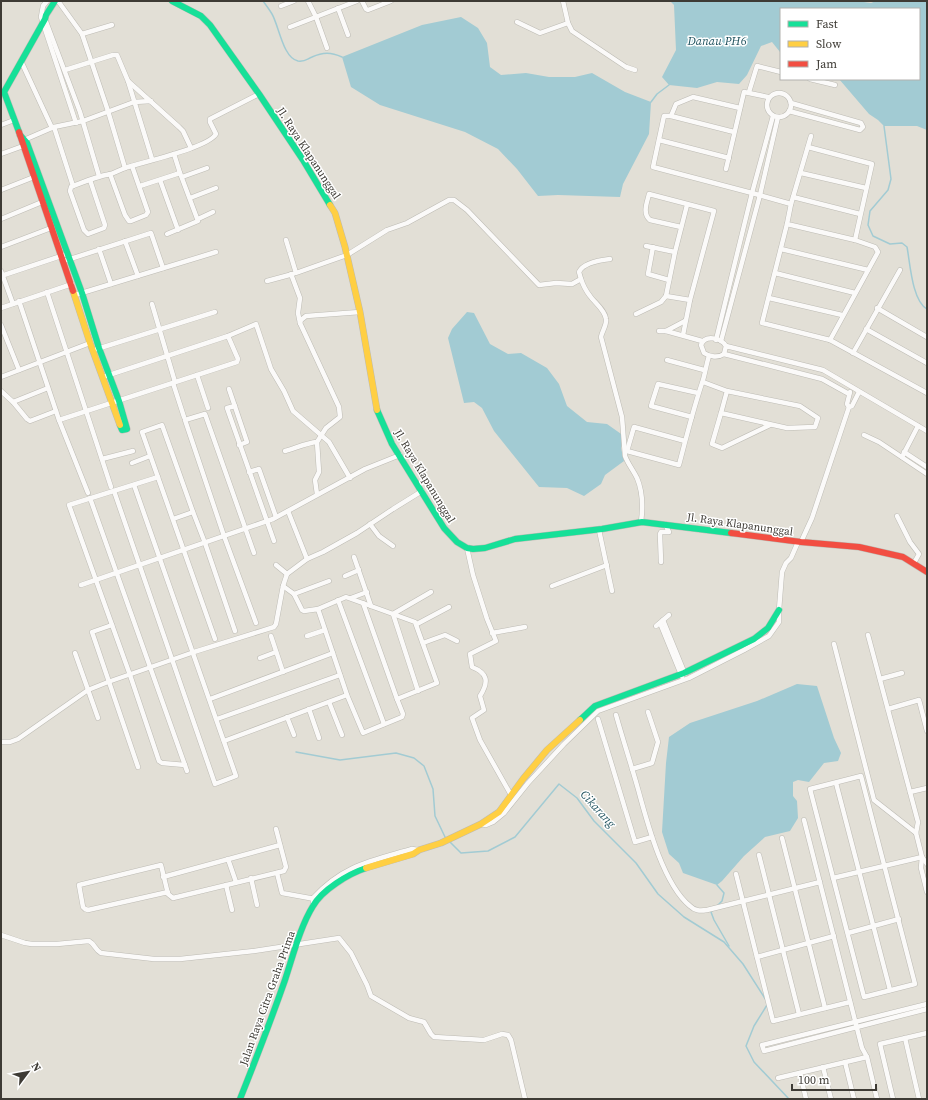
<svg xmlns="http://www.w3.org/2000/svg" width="928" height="1100" viewBox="0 0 928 1100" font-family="'Source Serif 4',serif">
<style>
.water{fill:#a2cbd3}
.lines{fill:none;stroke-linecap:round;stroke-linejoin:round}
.stream{stroke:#a2cbd3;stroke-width:1.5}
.street-casing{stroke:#bdbbb4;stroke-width:5.5}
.fast-casing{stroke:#bdbbb4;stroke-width:7}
.slow-casing{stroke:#bdbbb4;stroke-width:7}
.jam-casing{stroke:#bdbbb4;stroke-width:7}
.street{stroke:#fbfaf9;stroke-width:4.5}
.fast{stroke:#16e098;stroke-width:6}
.slow{stroke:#ffcf43;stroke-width:6}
.jam{stroke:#f24e42;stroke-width:6}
.labels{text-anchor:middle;stroke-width:3;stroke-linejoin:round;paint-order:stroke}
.street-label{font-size:11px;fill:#3e3b35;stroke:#fff}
.water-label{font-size:12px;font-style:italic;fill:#1f525e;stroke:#fff}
</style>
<rect width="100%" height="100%" fill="#e2dfd6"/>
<g class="water">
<path d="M670 1H857L871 3 876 1H926L927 130 917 126H884L878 120 869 114 839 79H919V9H781V52H780L772 42 761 46 747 75 739 84 717 82 697 88 669 85 662 77 676 50 674 5Z"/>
<path d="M461 17 478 28 487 43 490 67 501 75 526 73 549 77H575L592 73 625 92 651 102 649 134 623 184 620 197 558 195 538 196 517 169 498 149 465 132 380 105 351 87 342 57 422 25Z"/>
<path d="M467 312 474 313 490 344 508 354 521 353 547 368 559 384 567 406 587 422 607 424 624 436 621 448 624 461 605 475 601 484 584 496 567 488 539 487 494 431 482 408 474 402 464 403 448 338 452 329Z"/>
<path d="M797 684 817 686 834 738 841 753 838 761 824 763 809 782 798 780 793 782V796L797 801 798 818 790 831 765 837 744 856 722 881 717 885 683 873 679 863 669 854 662 832 666 763 669 737 690 723 757 701Z"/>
</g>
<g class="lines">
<g class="stream">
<path d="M263 1C266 5 269 9 272 14 279 26 283 58 298 61 305 62 307 59 312 57 323 52 331 52 342 57"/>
<path d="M651 102 657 94 669 85"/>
<path d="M884 126 891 179 888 190 870 211 868 225 873 236 890 244 902 243 907 247C910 262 912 301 927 309"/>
<path d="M296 752 340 760 396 753 414 758 424 766 433 789 435 816 446 839"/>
<path d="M449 841 461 853 488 851 515 837 559 784 577 798 594 821 636 863 658 894 684 917 724 942 743 964 766 1000"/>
<path d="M717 885 724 893 722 901 717 906"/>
<path d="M713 910 711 912 714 920 729 946"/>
<path d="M767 1005 754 1026 746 1046 754 1062 789 1099"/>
</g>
<g class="street-casing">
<g id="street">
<path d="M47 1 43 6 41 17 76 123"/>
<path d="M58 1 82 34 108 111 125 168"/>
<path d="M308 1 316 17 327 48"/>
<path d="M362 1 366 9 368 10 391 1"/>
<path d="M563 1 568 23 572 31 626 67 635 70"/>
<path d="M281 6 294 1"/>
<path d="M338 8 348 35"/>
<path d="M45 19 80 112 99 176"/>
<path d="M517 22 540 33 568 23"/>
<path d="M290 27 357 1"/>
<path d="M82 34 112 25"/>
<path d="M21 61 52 128"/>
<path d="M65 70 113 55H117L128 81 152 159"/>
<path d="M810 79 835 85"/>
<path d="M128 81 179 127 183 131 191 148"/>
<path d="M749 92 757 66 781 72"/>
<circle cx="779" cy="105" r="12"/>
<path d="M789 111 860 130 863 127 861 123 791 103"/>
<path d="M671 116 676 104 693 97 740 108"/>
<path d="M1 125 14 120"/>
<path d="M54 127 73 186"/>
<path d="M734 132 671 116H664L653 167 752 193 791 204"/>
<path d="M811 136 791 204 787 224 855 240 875 247 878 252 830 340 927 393"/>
<path d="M24 140 54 127 83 121 134 102 151 101"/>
<path d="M659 140 729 158"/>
<path d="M808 147 872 164 855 240"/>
<path d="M1 154 23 146"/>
<path d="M726 169 744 92 768 97"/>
<path d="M801 173 866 188"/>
<path d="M110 174 125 215 129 221H131L146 215 148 212 132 166"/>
<path d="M182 177 207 168"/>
<path d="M90 180 105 225 104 228 88 234 84 230 70 191 71 187 73 186C82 183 90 179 99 177 103 175 107 175 111 174 116 172 120 170 125 168 142 162 208 148 216 134L210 122V119L259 94"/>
<path d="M160 180 178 230"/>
<path d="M140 186 180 173 174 154"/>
<path d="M1 190 34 177"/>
<path d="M793 197 860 214"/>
<path d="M190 198 216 188"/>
<path d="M1 219 42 202"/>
<path d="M198 219 213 212"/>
<path d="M787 224 762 323 830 340"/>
<path d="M681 227 650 220C642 213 647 203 649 194L714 211 690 300 683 335"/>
<path d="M167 234 198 221 180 173"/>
<path d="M286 240 296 273 347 255 387 230 407 223 449 200H454L467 210 539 285 556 283 572 284 581 279C583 285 586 291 590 296 595 303 605 310 606 319 607 325 602 331 601 337L622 417 625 456C628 464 633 470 637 478 643 492 643 507 641 522"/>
<path d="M125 241 138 276"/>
<path d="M646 246 675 252"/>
<path d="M1 247 51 228"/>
<path d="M653 247 648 274 669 280"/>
<path d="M99 249 111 284"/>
<path d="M781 249 868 270"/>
<path d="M67 260 151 233 163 268"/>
<path d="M1 271 13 304"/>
<path d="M775 273 855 293"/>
<path d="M291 274 300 298 298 313 300 323"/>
<path d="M1 276 64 255"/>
<path d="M581 279 579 272C583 263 601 260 610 259"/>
<path d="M267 281 293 274"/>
<path d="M47 292 111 487"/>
<path d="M75 295 216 252"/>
<path d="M666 296 690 300"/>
<path d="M769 298 842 315"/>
<path d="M19 301 59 420 88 493"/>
<path d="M152 304 175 382"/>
<path d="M1 308 72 284"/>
<path d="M877 308 927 337"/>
<path d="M636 314 661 302 666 296 675 252 687 205"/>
<path d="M685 321 666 331 702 341"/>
<path d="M1 325 19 370"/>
<path d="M866 329 927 363"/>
<path d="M659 331H666"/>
<path d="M716 340 752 193 773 116"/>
<path d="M721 341 760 195 778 117"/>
<path d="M726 346 724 354C718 358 710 357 704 353L701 345C705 334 721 338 726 346L823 370 927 431"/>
<path d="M97 349 215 312"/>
<path d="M853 353 900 270"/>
<path d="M724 354 822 379 849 394"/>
<path d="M667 360 704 370"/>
<path d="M197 375 208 408"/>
<path d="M106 376 228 336 256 324 271 369 284 391 293 411 329 442 350 478"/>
<path d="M1 377 90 343"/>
<path d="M703 382 727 391 800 406 818 418 815 427 787 428 721 413 727 391"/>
<path d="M173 383 184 417"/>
<path d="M229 389 247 442 239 445"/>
<path d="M1 391 13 402 27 419 30 421 56 411"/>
<path d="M13 402 48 388"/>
<path d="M235 406 227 408 274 541"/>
<path d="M849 407 847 404 850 392"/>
<path d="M721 413 712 444 722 448 770 425"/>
<path d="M692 417 651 406 658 384 698 393"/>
<path d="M59 420 237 362 238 359 228 336"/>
<path d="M864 435 879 442 927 474"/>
<path d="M685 441 634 427 627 451 679 465C686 438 693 410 702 383 705 375 706 365 709 356"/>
<path d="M285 451C296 448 306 443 317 442"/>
<path d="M904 452 927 467"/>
<path d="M902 457 918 426"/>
<path d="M102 459 133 451"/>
<path d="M132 463 150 456"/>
<path d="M249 472 259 469 276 517"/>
<path d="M158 477 69 505 130 675 159 761 162 763 185 765"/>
<path d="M114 491 215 784 236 776 134 485"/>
<path d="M317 494 315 480 319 472 317 442 326 428 340 417 339 407 300 323 301 320 306 316 360 312"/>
<path d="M90 498 187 771"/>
<path d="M288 511 307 559"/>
<path d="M193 512 205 543 235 631"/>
<path d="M897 516 910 542 919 554 914 563"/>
<path d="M173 519 193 512 162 425 142 432 215 639"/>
<path d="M370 524 379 536 393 546"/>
<path d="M599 530 612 591"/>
<path d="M801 542 812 518 849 407 852 406 859 392"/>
<path d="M467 548 473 575 487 619 496 641 470 654 472 667C488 673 489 682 480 696L484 710 472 718 480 740 511 795"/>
<path d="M254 553 205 414 185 420 224 536 256 623"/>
<path d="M354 557 371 606"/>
<path d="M661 562 660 534 661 532H669L665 524"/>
<path d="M276 565 287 574"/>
<path d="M345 576 359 570"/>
<path d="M81 585 273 519 365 469 400 455"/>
<path d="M283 586 294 594 302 610 304 611 318 609 346 597 415 622 437 683 397 699 403 714 402 717 363 733 347 695 318 609"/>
<path d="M552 586 607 565"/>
<path d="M294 594 329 581"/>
<path d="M351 598 367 592"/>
<path d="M338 600 384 724"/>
<path d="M363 603 397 699"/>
<path d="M663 620 685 674"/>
<path d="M660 623 682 677"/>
<path d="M417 624 449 607"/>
<path d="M112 625 92 632 138 767"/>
<path d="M656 626 669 615"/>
<path d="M492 633 525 627"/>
<path d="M868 635 918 822 916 833 922 857 927 864"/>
<path d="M271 636 283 672"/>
<path d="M307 636 325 630"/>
<path d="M423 643 445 635 457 641"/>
<path d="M834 644 874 800 916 833"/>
<path d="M75 653 98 718"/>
<path d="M260 658 276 652"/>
<path d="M880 679 902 673"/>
<path d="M418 691 393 614 431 592"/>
<path d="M210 699 333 653"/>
<path d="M329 702 342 735"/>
<path d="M309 709 319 738"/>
<path d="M888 709 919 700 927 731"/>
<path d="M616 715C623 740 631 764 638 789 647 822 663 884 690 906 695 911 700 911 707 910L820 882"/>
<path d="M287 717 294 735"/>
<path d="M217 719 340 675"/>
<path d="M598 719 635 842 652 837"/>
<path d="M224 741 347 695"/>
<path d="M1 742H10L18 739 88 690 108 682 194 652 274 627 276 624 283 586 287 574 307 559 323 552 357 533 393 509 422 491"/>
<path d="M632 769 652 763 658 742 648 712"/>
<path d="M861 776 915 984 864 997 810 789Z"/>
<path d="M836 783 890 990"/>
<path d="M910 792 927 788"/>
<path d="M804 820 862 1048 867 1057 877 1099"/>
<path d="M481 824 486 825 493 822 504 813 528 783 564 744 598 711 689 678 744 650 769 636 779 622V610L782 572 786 563 791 558 798 542"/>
<path d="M782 838 825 1008"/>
<path d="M759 855 799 1014"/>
<path d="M922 857 921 868 927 892"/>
<path d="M228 859 236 882"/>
<path d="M277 873 282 893 315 899"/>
<path d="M736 874 773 1021 850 1002"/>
<path d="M163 877 280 845"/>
<path d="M251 878 257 905"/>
<path d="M833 878 922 857"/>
<path d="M226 885 232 910"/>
<path d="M168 892 88 910 85 909 83 907 79 885 161 865 168 894 173 898 284 871 286 867 276 829"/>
<path d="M313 905V898C343 865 371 861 412 849L418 850"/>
<path d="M848 933 899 919"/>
<path d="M1 935 25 943 32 944H57L89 941C95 944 95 950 101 953L154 959H180L254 951 339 938 351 953 367 985 371 996 409 1018 424 1022 431 1034 434 1037 484 1040 502 1034 508 1035 511 1040 525 1099"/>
<path d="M757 957 834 936"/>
<path d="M927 1004 762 1045 764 1051 927 1009"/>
<path d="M905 1038 919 1099"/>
<path d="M845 1062 854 1099"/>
<path d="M823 1067 831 1099"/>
<path d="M800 1073 806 1099"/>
<path d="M778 1078 867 1057"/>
<path d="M893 1099 880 1044 927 1033"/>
</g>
</g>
<g class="fast-casing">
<g id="fast">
<path d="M172 1 201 16 210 25 259 94 303 160 330 205"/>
<path d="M19 132 4 92 45 19 46 15 55 1"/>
<path d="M20 135 27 143 82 293 99 348 119 401 127 429 122 430 120 425"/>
<path d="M377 410 392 444 444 528 457 542 467 548 473 549 485 548 515 539 602 529 642 522 731 533"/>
<path d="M580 720 595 706 684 673 754 639 768 628 779 610"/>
<path d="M240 1099C256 1059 271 1020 285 980 293 956 300 927 313 906 322 890 348 874 366 868"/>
</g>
</g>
<g class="slow-casing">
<g id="slow">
<path d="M330 205 335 213 345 247 360 312 377 410"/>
<path d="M73 291 90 343 120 425"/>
<path d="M366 868 413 854 419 850 441 843 481 824 499 812 523 779 547 750 580 720"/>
</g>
</g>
<g class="jam-casing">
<g id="jam">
<path d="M19 132 73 291"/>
<path d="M731 533 801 542 859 547 903 557 927 572"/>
</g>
</g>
<use href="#street" class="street"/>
<use href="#fast" class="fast"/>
<use href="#slow" class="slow"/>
<use href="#jam" class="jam"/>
</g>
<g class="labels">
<g class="street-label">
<text transform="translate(309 153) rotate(57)" y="4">Jl. Raya Klapanunggal</text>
<text transform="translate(425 476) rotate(59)" y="4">Jl. Raya Klapanunggal</text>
<text transform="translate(740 524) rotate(8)" y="4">Jl. Raya Klapanunggal</text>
<text transform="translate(267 998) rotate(-70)" y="4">Jalan Raya Citra Graha Prima</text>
</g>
<g class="water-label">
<text x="717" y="45">Danau PH6</text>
<text transform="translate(598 809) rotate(48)" y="4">Cikarang</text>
</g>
</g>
<rect width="928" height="1100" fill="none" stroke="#3e3b35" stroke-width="4"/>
<rect x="780" y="8" width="140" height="72" fill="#ffffff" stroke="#b2b1ae"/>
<rect x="788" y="21" width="20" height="6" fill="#16e098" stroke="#b2b1ae"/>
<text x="816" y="28" font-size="12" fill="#3e3b35">Fast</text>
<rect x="788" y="41" width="20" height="6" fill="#ffcf43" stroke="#b2b1ae"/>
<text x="816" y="48" font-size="12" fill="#3e3b35">Slow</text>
<rect x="788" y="61" width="20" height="6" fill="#f24e42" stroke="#b2b1ae"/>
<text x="816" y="68" font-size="12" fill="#3e3b35">Jam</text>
<g transform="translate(28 1072) rotate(58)" stroke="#ffffff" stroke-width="3" paint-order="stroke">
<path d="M0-3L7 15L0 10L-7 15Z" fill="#3e3b35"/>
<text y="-6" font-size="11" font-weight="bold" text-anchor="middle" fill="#3e3b35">N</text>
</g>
<path d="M792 1084v6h84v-6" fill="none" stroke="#3e3b35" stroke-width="2"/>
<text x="798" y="1084" font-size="12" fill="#3e3b35" stroke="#ffffff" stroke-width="3" paint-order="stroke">100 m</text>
</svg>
